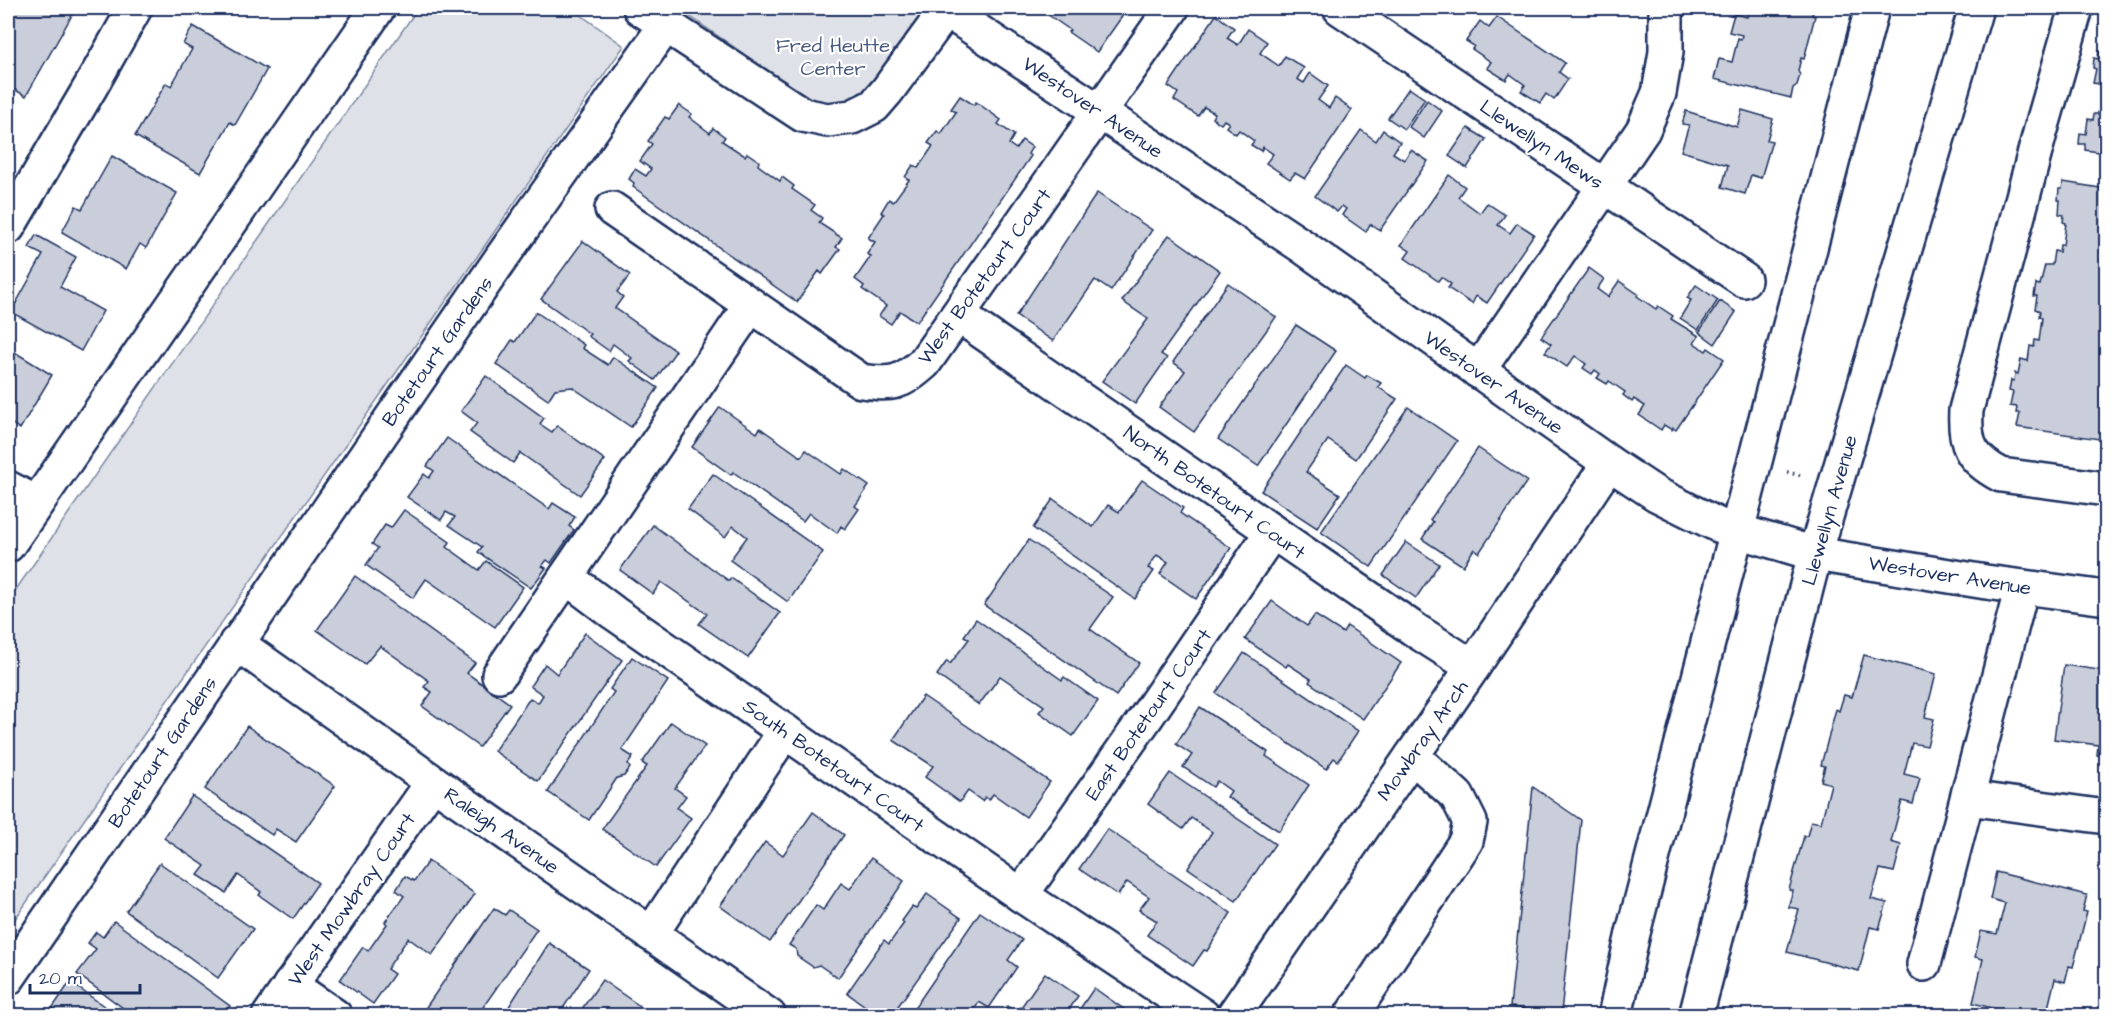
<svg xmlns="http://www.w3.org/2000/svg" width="2114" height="1023" viewBox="0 0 2114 1023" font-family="'Architects Daughter',sans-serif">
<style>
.green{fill:#dee1e7;stroke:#7c88a2;stroke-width:1.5}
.building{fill:#caceda;stroke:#1b2f5e;stroke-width:1.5}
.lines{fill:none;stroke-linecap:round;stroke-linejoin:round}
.minor-casing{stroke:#1b2f5e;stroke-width:38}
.path{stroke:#1b2f5e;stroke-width:4;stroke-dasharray:1.5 4.5;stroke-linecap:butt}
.minor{stroke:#fff;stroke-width:33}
.labels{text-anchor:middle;stroke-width:4.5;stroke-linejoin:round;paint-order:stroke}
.park-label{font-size:20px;fill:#4c5c80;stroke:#fff}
.street-label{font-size:20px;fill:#1b2f5e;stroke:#fff}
</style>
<rect width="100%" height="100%" fill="#fff"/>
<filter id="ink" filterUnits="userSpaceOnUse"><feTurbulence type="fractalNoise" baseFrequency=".0167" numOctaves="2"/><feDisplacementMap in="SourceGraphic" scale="12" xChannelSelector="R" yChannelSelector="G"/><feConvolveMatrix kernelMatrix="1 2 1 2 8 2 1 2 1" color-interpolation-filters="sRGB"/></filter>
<g filter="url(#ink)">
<g class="green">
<path d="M418 8H571L624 46 8 929V601Z"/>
<path d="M678 8H931L876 88 832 108 814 103Z"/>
</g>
<g class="building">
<path d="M8 8H76L26 96 8 86Z"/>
<path d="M1041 8H1128L1097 52 1068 32 1070 30 1044 12Z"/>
<path d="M1749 8H1814L1812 15 1815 16 1804 59 1801 58 1798 71 1800 75 1797 85 1793 88 1791 98 1714 79 1719 59 1732 62 1738 38 1741 39 1742 35 1729 32 1734 14 1747 17Z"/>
<path d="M1216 15 1234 28 1227 38 1238 45 1248 29 1267 42 1260 53 1279 66 1285 56 1304 68 1297 79 1304 83 1310 73 1328 86 1318 100 1329 108 1335 98 1352 110 1305 179 1295 173 1290 179 1266 163 1273 154 1263 147 1261 151 1251 145 1254 141 1239 130 1236 134 1226 127 1229 123 1224 120 1221 124 1212 118 1215 113 1204 107 1198 116 1174 100 1178 93 1168 86Z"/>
<path d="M1497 17 1565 63 1559 72 1568 79 1554 100 1546 94 1540 103 1521 91 1525 85 1510 74 1506 80 1487 68 1491 62 1472 49 1474 46 1466 41 1480 21 1489 28Z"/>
<path d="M193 26 267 69 235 125 230 122 200 173 135 136 166 83 171 86 192 49 183 44Z"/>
<path d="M2106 43V153L2085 150V144H2079L2080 133 2086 134 2088 119 2093 120 2094 114H2098L2101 91 2099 90 2100 84 2093 83 2096 69 2093 68 2094 58 2098 59 2099 51 2105 52Z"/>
<path d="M1409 88 1425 99 1404 129 1388 118Z"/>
<path d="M960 96 974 105 976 102 1001 120 998 124 1014 135 1009 144 1016 149 1022 140 1032 147 1028 154 1031 156 917 322 900 311 891 324 879 316 886 306 862 289 864 286 855 279 871 256 867 254 875 242 868 238 884 214 881 212 889 199 893 202 909 180 905 177 913 165 918 168 933 146 928 143 937 131 941 134 956 112 951 109Z"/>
<path d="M1427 100 1442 111 1424 138 1409 127Z"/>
<path d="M679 105 692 114 689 117 710 133 713 128 725 137 722 141 745 156 747 153 759 161 758 165 780 181 782 177 794 186 792 189 815 205 811 210 822 218 819 223 842 238 836 247 840 249 822 274 819 271 797 302 633 187 634 183 629 179 635 169 646 176 651 169 640 161 652 144 648 141 665 117 669 119Z"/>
<path d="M1742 110 1773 119 1767 140 1772 141 1761 178 1751 175 1745 194 1722 187 1728 165 1681 151 1689 125 1682 124 1686 111 1737 127Z"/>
<path d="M1468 128 1486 139 1467 168 1449 156Z"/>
<path d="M1361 130 1376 141 1383 130 1400 142 1393 153 1404 160 1411 150 1428 161 1380 230 1370 224 1366 232 1342 215 1346 209 1342 206 1337 212 1315 196Z"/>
<path d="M112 156 177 193 146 248 140 244 126 269 62 232 76 206 82 209Z"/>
<path d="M1449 175 1465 187 1458 197 1480 213 1487 203 1505 215 1498 225 1510 233 1517 223 1534 234 1487 303 1476 296 1472 304 1448 288 1451 284 1441 277 1438 281 1405 258 1410 251 1401 245Z"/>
<path d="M2063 182 2106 189V415L2102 414 2099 439 2017 427 2020 413H2016L2017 407 2010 406 2013 392 2009 391 2011 380 2014 381 2015 373 2018 374 2021 359 2028 361 2030 346 2034 347 2035 340 2039 341 2042 318 2039 317 2040 311 2035 309 2037 296H2034L2036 284 2040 285 2045 265H2052L2054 251 2059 252 2060 245H2063L2066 223 2063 222 2064 215 2059 214 2060 200H2058L2059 189H2062Z"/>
<path d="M1097 193 1152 230 1111 291 1095 280 1053 341 1016 316Z"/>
<path d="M36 235 76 257 60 287 103 311 81 351 11 312 43 255 29 248Z"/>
<path d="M1169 235 1220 271 1161 354 1167 358 1135 404 1102 381 1148 319 1122 301Z"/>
<path d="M583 241 630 275 617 292 623 297 615 308 676 351 655 380 629 361 632 358 613 344 609 351 588 336 590 334 541 299Z"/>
<path d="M1589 268 1604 279 1597 289 1608 297 1619 281 1638 294 1637 296 1656 309 1658 306 1673 316 1671 319 1699 336 1694 343 1706 351 1708 348 1724 359 1676 430 1673 428 1672 430 1664 425 1661 430 1639 415 1645 406 1634 399 1632 402 1623 395 1625 392 1609 381 1607 384 1597 378 1600 374 1595 370 1592 374 1583 368 1586 364 1575 356 1567 367 1545 352 1551 344 1541 337Z"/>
<path d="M1228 283 1276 317 1194 432 1159 407 1185 371 1173 362Z"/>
<path d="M1696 285 1718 300 1698 330 1680 318 1691 300 1687 298Z"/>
<path d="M1720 301 1736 312 1715 344 1699 332Z"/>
<path d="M536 312 584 345 582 348 608 365 613 357 658 388 631 427 572 387 555 389 548 400 496 364 512 340 515 342Z"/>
<path d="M1296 325 1336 351 1258 466 1218 439Z"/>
<path d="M8 348 52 375 20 429 8 421Z"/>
<path d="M1346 365 1365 378 1367 375 1381 383 1378 387 1397 399 1356 459 1328 440 1306 472 1340 494 1317 528 1261 491Z"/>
<path d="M486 376 544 418 540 424 552 432 557 426 605 460 580 495 520 453 513 463 470 432 477 423 461 411Z"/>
<path d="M720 407 757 433 760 428 801 457 806 450 841 474 844 469 869 486 855 506 859 509 845 529 841 526 837 533 809 513 803 521 733 472 731 475 692 447Z"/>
<path d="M1408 407 1457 441 1371 567 1321 532Z"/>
<path d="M447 438 549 509 553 503 575 517 569 526 574 530 551 563 547 560 542 566 546 568 531 588 478 552 482 547 449 525 455 517 446 512 441 520 407 497 424 474 429 478 434 471 427 466Z"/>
<path d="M1478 448 1527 481 1479 553 1474 549 1463 566 1422 539 1433 522 1430 520Z"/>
<path d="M713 474 823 552 788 602 730 560 747 537 733 526 725 537 688 509Z"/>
<path d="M1142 480 1183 508 1180 513 1231 548 1196 599 1160 574 1168 562 1157 555 1148 568 1154 571 1135 599 1033 528 1053 499 1093 527 1108 505 1119 512Z"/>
<path d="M404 510 450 542 447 547 479 570 486 561 523 587 495 627 426 579 413 598 366 565 378 548 372 544 385 525 391 528Z"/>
<path d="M653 525 729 581 731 578 780 613 748 658 699 624 707 614 661 582 653 594 620 570Z"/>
<path d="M1029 540 1113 597 1090 629 1139 663 1116 696 984 605Z"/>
<path d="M1406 542 1439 564 1416 598 1383 575Z"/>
<path d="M355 576 475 663 467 673 510 704 479 747 422 706 432 692 424 687 429 681 380 646 365 664 317 630Z"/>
<path d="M1272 601 1307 626 1315 615 1343 633 1347 626 1401 663 1363 719 1309 682 1311 679 1288 664 1286 667 1245 639Z"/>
<path d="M976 619 1062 680 1064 677 1098 701 1073 736 1039 712 1044 706 1000 676 979 705 937 675 947 661 950 664 969 639 964 636Z"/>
<path d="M585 633 622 660 538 781 494 751 530 698 538 703 543 695 530 686 545 664 557 674Z"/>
<path d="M1244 653 1358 731 1338 761 1334 758 1326 769 1216 693Z"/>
<path d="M1864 655 1936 674 1925 717 1934 719 1927 746 1912 743 1904 774 1920 778 1913 804 1902 801 1891 842 1901 845 1894 872 1880 869 1871 899 1887 903 1879 929 1870 927 1859 971 1787 952 1799 909 1788 907 1793 891 1789 890 1804 836H1807L1811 821 1821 823 1831 784 1821 781 1825 766 1821 765 1836 709 1839 711 1844 695 1852 697Z"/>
<path d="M632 657 668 681 622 750 633 757 628 764 630 768 624 776 617 778 589 820 548 792 614 692 610 689Z"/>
<path d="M2064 665 2106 671V670V756L2097 755 2098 745 2054 739Z"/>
<path d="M923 696 1050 782 1026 817 993 794 989 800 985 797 982 801 968 791 960 802 925 777 933 766 893 740Z"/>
<path d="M1200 707 1268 752 1266 756 1309 785 1279 831 1227 797 1231 791 1217 781 1213 787 1183 767 1192 755 1176 744Z"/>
<path d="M671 722 705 746 675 788 686 796 677 808 691 818 656 867 602 829 647 766 642 763Z"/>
<path d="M247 726 335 786 296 842 276 829 272 835 205 789Z"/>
<path d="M1170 773 1275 844 1236 901 1188 868 1212 832 1191 818 1183 829 1148 804Z"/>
<path d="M1533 787 1581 820 1561 1013 1510 1007Z"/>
<path d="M192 796 318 883 293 919 259 895 261 892 238 875 226 893 198 875 205 866 164 838Z"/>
<path d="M813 812 844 835 770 942 720 906 765 842 783 855Z"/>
<path d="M1107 829 1231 913 1207 951 1204 950 1193 966 1147 935 1157 921 1139 910 1149 897 1127 882 1118 895 1079 869Z"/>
<path d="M871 858 904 881 838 978 819 965 813 967 797 956 796 949 789 945 816 905 823 910 841 883 850 889Z"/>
<path d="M428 861 475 894 432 955 408 938 387 969 394 974 373 1004 340 980 363 947 368 951 387 924 385 922 404 896 396 890 405 876 414 881Z"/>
<path d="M160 863 253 929 218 978 126 911Z"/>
<path d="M1996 872 2087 895 2083 911 2087 912 2073 967 2069 966 2065 982 2055 979 2046 1016H2022L1973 1003 1983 959 1975 957 1981 931 1997 934 2005 903 1990 899Z"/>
<path d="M927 894 961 918 891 1016 879 1007 875 1013 847 993 884 940 889 944 904 923 902 921 912 907 916 909Z"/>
<path d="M494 908 505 915 509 910 537 929 477 1016H420Z"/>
<path d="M980 912 1022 940 1008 960 1017 967 989 1008 979 1002 970 1016H909Z"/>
<path d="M114 921 230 1006 223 1016H161L151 1008 145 1016H134L77 974 96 949 88 943 96 932 103 937Z"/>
<path d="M549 943 589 969 560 1013 556 1010 553 1016H503Z"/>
<path d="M1045 973 1078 996 1065 1016H1000L1007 1006 1017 1013Z"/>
<path d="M602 980 641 1007 636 1016H577Z"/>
<path d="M70 982 118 1016H47Z"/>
<path d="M1094 988 1132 1015V1016H1075Z"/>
</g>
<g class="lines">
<g class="minor-casing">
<g id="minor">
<path d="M640 8 803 115 827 120 852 117 874 106 887 91 948 8"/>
<path d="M1340 8 1744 280"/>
<path d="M2076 8 2040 133 1966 410C1964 444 1970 459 2001 475L2106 489"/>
<path d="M946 10 1302 246 1609 463 1656 494 1718 525 1815 554 1986 582 2106 598"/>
<path d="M612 209 861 381C893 385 900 384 924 363L1172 8"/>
<path d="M8 227 91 86 135 8"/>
<path d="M958 315 1418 632 1473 667"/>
<path d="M1478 371 1643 130 1659 93 1666 52V8"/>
<path d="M8 488 36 503"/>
<path d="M8 545 378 8"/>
<path d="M566 577 614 613 1021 895 1203 1016"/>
<path d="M236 643 433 782 769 1016"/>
<path d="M499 675 751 305"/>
<path d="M1968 798 2106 817"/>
<path d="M1021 895 1147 716 1272 532"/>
<path d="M651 934 785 731"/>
<path d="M1924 964 2022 587"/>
<path d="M8 978 502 257 666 25"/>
<path d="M290 985 335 1016"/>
<path d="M269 1016 433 782"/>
<path d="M1233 1016 1473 667 1609 463"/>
<path d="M1351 1016 1466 841 1470 822 1457 796 1412 756"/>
<path d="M1615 1016 1633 933 1872 8"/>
<path d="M1696 1016 1815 554 1976 8"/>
</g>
</g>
<path class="path" d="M1787 472 1803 476"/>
<use href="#minor" class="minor"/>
</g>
</g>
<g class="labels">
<g class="park-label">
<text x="833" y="52">Fred Heutte<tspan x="833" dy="23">Center</tspan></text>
</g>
<g class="street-label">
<text transform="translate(1093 107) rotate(34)" y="7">Westover Avenue</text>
<text transform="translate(1542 144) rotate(34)" y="7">Llewellyn Mews</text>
<text transform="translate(984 276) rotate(-54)" y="7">West Botetourt Court</text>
<text transform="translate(437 351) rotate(-55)" y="7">Botetourt Gardens</text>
<text transform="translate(1494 382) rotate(35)" y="7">Westover Avenue</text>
<text transform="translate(1215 492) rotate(35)" y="7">North Botetourt Court</text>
<text transform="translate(1829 510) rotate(-74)" y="7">Llewellyn Avenue</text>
<text transform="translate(1950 575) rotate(9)" y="7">Westover Avenue</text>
<text transform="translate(1148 714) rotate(-55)" y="7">East Botetourt Court</text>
<text transform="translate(1422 740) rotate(-55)" y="7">Mowbray Arch</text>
<text transform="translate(162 752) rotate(-56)" y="7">Botetourt Gardens</text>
<text transform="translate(834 765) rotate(35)" y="7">South Botetourt Court</text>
<text transform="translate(502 830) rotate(35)" y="7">Raleigh Avenue</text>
<text transform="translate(351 899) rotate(-55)" y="7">West Mowbray Court</text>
</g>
</g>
<rect width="2114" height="1023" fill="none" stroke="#fff" stroke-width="30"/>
<rect x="15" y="15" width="2084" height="993" fill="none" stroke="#1b2f5e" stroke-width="2" filter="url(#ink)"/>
<path d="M30 984v9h110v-9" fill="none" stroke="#1b2f5e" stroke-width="3"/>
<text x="39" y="984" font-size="18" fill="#1b2f5e" stroke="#ffffff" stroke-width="4.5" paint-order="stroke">20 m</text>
</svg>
